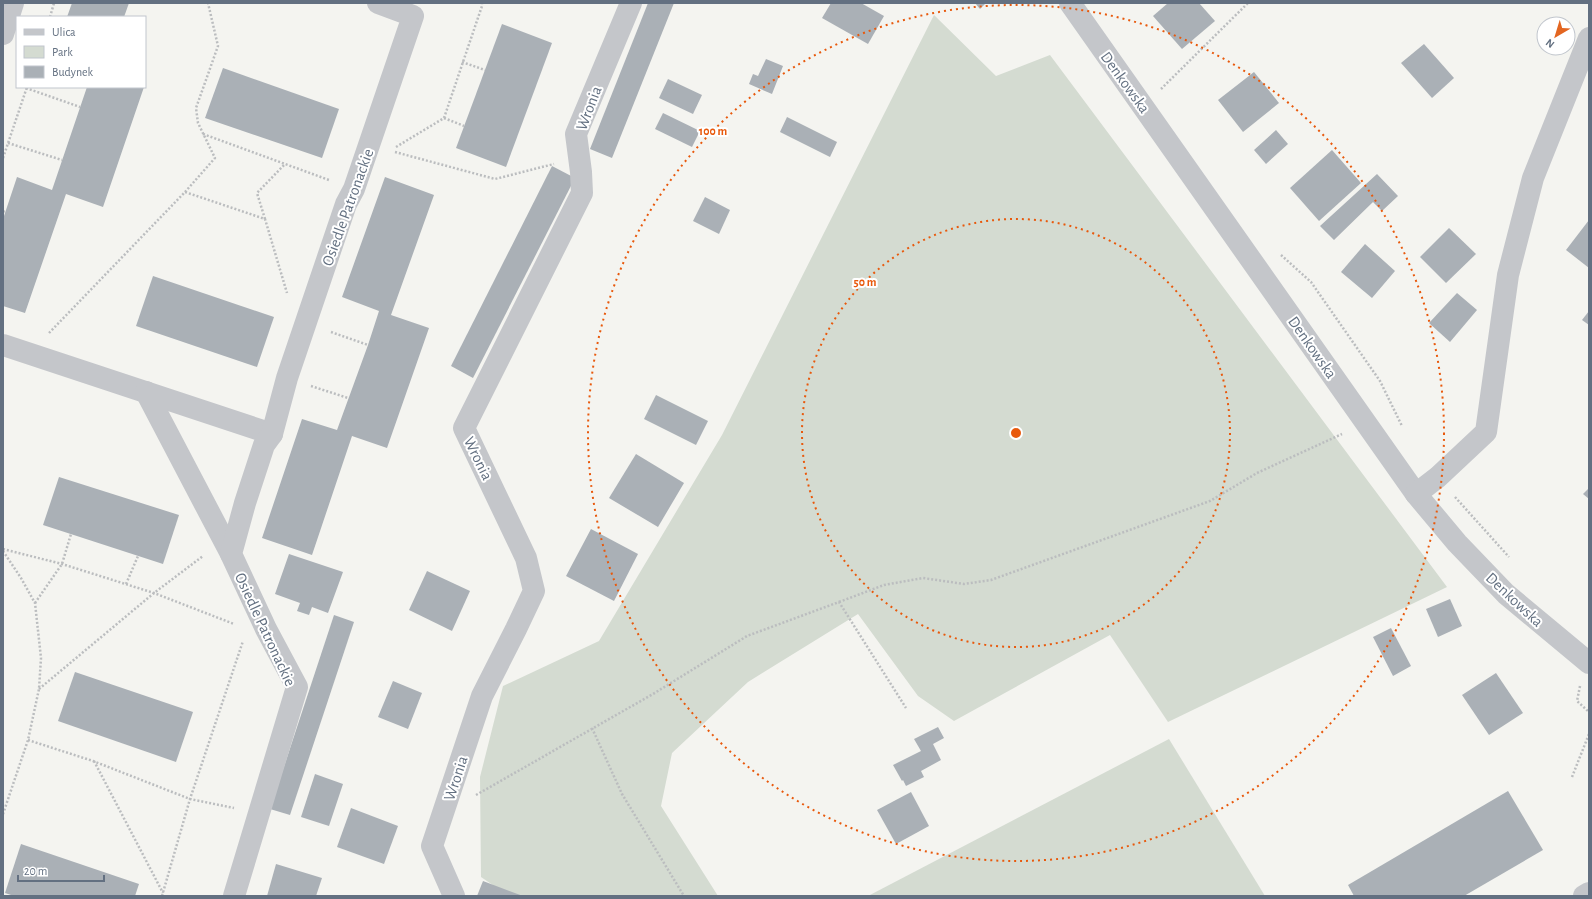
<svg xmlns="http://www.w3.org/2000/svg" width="1592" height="899" viewBox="0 0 1592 899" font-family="'Alegreya Sans',sans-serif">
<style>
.green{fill:#d4dbd1}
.building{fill:#aab0b6}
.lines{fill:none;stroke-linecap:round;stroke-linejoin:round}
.path{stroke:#bbbdbf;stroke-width:2.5;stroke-dasharray:2 2;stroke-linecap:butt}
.minor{stroke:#c4c6ca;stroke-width:22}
.ring{fill:none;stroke:#e8590c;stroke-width:2;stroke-dasharray:2 4}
.labels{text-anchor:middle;stroke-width:4;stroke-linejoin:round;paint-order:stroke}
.street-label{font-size:16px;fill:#637081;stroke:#fff}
.centre{fill:#e8590c;stroke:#fff;stroke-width:2}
.ring-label{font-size:12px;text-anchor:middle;font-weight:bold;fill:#e8590c;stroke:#fff;stroke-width:4;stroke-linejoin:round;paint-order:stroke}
</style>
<rect width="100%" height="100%" fill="#f4f4f0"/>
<g class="green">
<path d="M934 15 996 76 1050 55 1447 587 1168 722 1110 635 954 721 918 696 858 614 748 682 672 753 661 806 718 896H509L481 877 480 777 503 686 599 641 722 435Z"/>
<path d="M1169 739 1265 896H868Z"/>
</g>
<g class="building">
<path d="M72 3H129L124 17H67Z"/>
<path d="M648 3H674L612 158 590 149Z"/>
<path d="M831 3H861L884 16 868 44 822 18Z"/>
<path d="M975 3H986L980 9Z"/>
<path d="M1168 3H1199L1215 21 1182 49 1153 16Z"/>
<path d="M502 24 552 43 506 167 456 148Z"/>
<path d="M1424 44 1454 78 1432 98 1401 63Z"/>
<path d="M766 59 783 66 772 94 749 84 753 74 758 76Z"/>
<path d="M223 68 339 109 322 158 205 118Z"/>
<path d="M1254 72 1279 103 1243 132 1218 100Z"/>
<path d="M668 79 702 95 693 114 659 98Z"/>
<path d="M87 87H144L103 207 66 194 25 313 3 306V219L17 177 52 190Z"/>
<path d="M663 113 700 131 692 147 655 129Z"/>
<path d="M787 117 837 142 830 157 780 132Z"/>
<path d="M1276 130 1288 144 1266 164 1254 150Z"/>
<path d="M1332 150 1361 183 1319 221 1290 188Z"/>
<path d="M552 166 575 178 473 378 451 366Z"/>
<path d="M1377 174 1398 196 1382 211 1373 202 1334 240 1320 226Z"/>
<path d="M385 177 434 195 391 315 429 328 387 448 352 436 312 555 262 538 302 419 337 430 368 345 379 311 342 297Z"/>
<path d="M705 197 730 210 719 234 693 221Z"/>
<path d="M1589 220V268L1566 250Z"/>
<path d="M1449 228 1476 254 1446 283 1420 257Z"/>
<path d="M1365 244 1395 271 1372 298 1341 272Z"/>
<path d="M153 276 274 317 257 367 136 326Z"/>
<path d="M1457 293 1477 310 1450 342 1429 323Z"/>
<path d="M1589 311V325L1582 320Z"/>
<path d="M656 395 708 421 696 445 644 419Z"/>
<path d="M636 454 684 483 658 527 609 498Z"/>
<path d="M59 477 179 515 163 564 43 525Z"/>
<path d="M1589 488V499L1583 494Z"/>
<path d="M591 529 638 554 614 601 566 576Z"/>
<path d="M289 554 343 572 328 613 312 607 309 615 297 611 300 603 275 594Z"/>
<path d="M427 571 470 591 452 631 409 610Z"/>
<path d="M1450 599 1462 626 1438 637 1426 609Z"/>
<path d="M334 615 354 622 290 815 270 809Z"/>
<path d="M1391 628 1411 666 1393 676 1373 637Z"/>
<path d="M75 672 193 712 176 762 58 721Z"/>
<path d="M1496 673 1523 713 1489 735 1462 695Z"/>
<path d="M393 681 422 693 408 729 378 717Z"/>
<path d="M938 727 944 738 933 744 941 760 921 771 924 777 906 786 903 780 902 781 893 765 921 751 914 739Z"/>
<path d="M315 774 343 784 329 826 301 817Z"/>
<path d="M1508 791 1543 850 1464 896H1354L1348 885Z"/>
<path d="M911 792 929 826 896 844 877 810Z"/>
<path d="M351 808 398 826 384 864 337 847Z"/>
<path d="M21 844 139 884 135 896H14L5 893Z"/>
<path d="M276 864 322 878 316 896H267Z"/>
<path d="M483 881 523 896H477Z"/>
</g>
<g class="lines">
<g class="path">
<path d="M50 17 54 3"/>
<path d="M462 62 485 70"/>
<path d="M26 88 80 107"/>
<path d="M1161 89 1248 3"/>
<path d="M444 118 464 126"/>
<path d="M203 134 329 180"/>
<path d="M8 143 62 160"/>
<path d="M396 147 444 118 482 6V3"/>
<path d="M395 152 495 179 554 164"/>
<path d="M3 158 27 87"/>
<path d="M185 192 215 158 198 123 196 108 218 46 208 3"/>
<path d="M3 211 5 212"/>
<path d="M265 219 257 193 285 164"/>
<path d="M1281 255 1311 282 1380 381 1402 426"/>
<path d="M331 332 368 345"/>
<path d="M49 333 185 192 265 219 287 293"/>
<path d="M311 386 348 398"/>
<path d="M1455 497 1509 557"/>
<path d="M3 549 62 564 154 593 234 624"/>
<path d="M3 551 21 578 35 603 41 658 39 689 28 740 3 814"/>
<path d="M126 584 138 556"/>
<path d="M839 602 884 585 923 578 964 584 991 580 1210 501 1257 473 1342 434"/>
<path d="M35 603 62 564 71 534"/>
<path d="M1580 686 1577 701 1589 712"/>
<path d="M39 689 154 593 203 556"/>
<path d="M592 728 622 794 684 896"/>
<path d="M28 740 93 761 190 799 234 808"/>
<path d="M94 761 163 893"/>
<path d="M1572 777 1589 734"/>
<path d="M476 795 653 694 747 636 839 602 906 708"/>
<path d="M162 896 190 799 243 641"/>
</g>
<g class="minor">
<path d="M1070 3 1416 494 1457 543 1506 594 1589 663"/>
<path d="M3 34 13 3"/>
<path d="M3 345 272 434"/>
<path d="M146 392 231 554"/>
<path d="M1416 494 1438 477 1486 432 1508 275 1533 178 1589 38"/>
<path d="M234 896 297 687 266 629 231 554 245 503 264 445 272 434 287 378 346 204 354 189 413 16 378 3"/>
<path d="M454 896 432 846 482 696 516 629 534 591 526 558 464 428 582 193 581 172 576 134 631 3"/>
<path d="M1584 896 1589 893"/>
</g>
</g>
<g class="ring">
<circle cx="1016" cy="433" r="214"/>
<circle cx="1016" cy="433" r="428"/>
</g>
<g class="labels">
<g class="street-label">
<text transform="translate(1126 82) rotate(54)" y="6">Denkowska</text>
<text transform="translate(588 108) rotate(-69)" y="6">Wronia</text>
<text transform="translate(347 207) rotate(-70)" y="6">Osiedle Patronackie</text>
<text transform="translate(1313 347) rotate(55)" y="6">Denkowska</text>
<text transform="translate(479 458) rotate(64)" y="6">Wronia</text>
<text transform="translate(1515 599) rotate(43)" y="6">Denkowska</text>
<text transform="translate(266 629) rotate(65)" y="6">Osiedle Patronackie</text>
<text transform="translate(455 778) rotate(-72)" y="6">Wronia</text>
</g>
</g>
<circle cx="1016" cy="433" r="6" class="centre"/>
<g class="ring-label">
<text x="713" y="135">100 m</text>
<text x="865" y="286">50 m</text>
</g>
<rect width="1592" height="899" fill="none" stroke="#637081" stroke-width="8"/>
<rect x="16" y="16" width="130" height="72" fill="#ffffff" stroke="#c1c6cd"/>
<rect x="24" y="29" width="20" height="6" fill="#c4c6ca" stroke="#c1c6cd"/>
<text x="52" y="36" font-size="12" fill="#637081">Ulica</text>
<rect x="24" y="46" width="20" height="12" fill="#d4dbd1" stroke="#c1c6cd"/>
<text x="52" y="56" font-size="12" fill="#637081">Park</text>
<rect x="24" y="66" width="20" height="12" fill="#aab0b6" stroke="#c1c6cd"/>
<text x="52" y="76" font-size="12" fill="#637081">Budynek</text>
<g transform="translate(1556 36) rotate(218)"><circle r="19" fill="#ffffff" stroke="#c1c6cd"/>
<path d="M0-3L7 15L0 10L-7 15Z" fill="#e36621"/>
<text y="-6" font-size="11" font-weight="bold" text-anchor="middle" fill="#637081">N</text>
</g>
<path d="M18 875v6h86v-6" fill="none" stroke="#637081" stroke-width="2"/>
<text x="24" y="875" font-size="12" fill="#637081" stroke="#ffffff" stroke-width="3" paint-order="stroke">20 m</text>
</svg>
